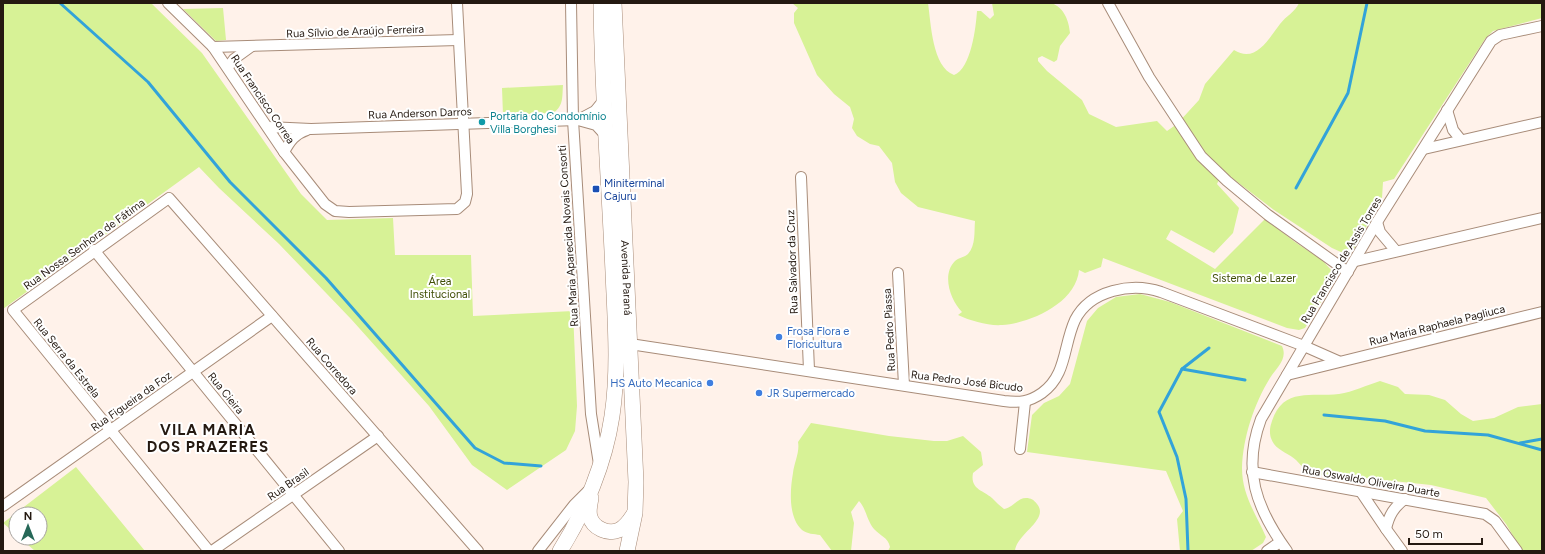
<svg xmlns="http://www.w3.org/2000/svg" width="1545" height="554" viewBox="0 0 1545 554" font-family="Figtree,sans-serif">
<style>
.green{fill:#d7f296}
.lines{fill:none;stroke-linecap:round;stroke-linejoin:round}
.stream{stroke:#32a3d9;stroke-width:3}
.street-casing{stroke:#a88c79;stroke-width:12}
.primary-casing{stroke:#a88c79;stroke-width:16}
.street{stroke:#fff;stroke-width:10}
.primary{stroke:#fff;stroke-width:15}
.culture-dot{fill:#0f9aa8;stroke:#fff;stroke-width:1.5}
.transit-dot{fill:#1a4fb4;stroke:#fff;stroke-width:1.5}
.shop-dot{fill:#3f7fe0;stroke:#fff;stroke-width:1.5}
.labels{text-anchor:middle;stroke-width:4;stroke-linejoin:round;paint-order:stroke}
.street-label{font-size:11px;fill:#241911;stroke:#fff}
.culture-label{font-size:11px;fill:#0d838f;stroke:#fff;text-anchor:start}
.transit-label{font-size:11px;fill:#164399;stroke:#fff;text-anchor:start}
.park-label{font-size:11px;fill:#404f06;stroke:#fff}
.shop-label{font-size:11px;fill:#366cbe;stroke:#fff;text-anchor:start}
.district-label{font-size:15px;font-weight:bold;letter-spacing:1px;fill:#241911;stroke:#fff}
</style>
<rect width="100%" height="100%" fill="#fff2ea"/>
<g class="green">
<path d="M3 3H151L202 53 301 194 327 220 393 218 395 255H471L473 316 573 311 577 406 575 431 566 450 507 490 472 465 429 406 351 319 279 244 219 188 199 167 3 309Z"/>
<path d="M792 3H928C931 23 932 67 954 75 971 69 976 27 977 11H981L990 19 994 15 992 3C1004 3 1042 0 1051 3 1064 7 1069 21 1070 33L1060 46 1057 60 1054 62 1042 56 1038 58V61L1047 71 1082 100 1089 114 1116 127 1157 121 1167 131 1177 124 1199 100 1205 84 1234 50C1256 64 1269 38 1280 24 1286 16 1295 12 1299 3H1542V18L1493 31 1485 39 1394 179 1383 182 1382 198 1354 249 1341 252 1332 248 1274 210 1223 171 1217 184 1239 208 1233 233 1214 253 1171 230 1166 239 1215 269 1265 219 1295 242 1322 260 1334 273V281L1305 328 1299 330 1287 328 1103 258 1101 267 1085 273 1079 270C1076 303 1031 323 1002 325 988 326 971 321 958 315L962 312C951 301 941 275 955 261 958 258 965 257 968 254 976 245 974 232 975 221L918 207 901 193 895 182 892 163 879 146 870 144 857 136 852 128 854 119 850 107 834 94 817 75 794 23V13L798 8Z"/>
<path d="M223 8 226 40 216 41 183 9Z"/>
<path d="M563 85C562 96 564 106 553 113L503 115 502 88Z"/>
<path d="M1140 294 1170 302 1282 346C1288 359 1277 367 1270 378 1254 404 1243 437 1242 468 1242 495 1256 514 1266 537L1263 543 1251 551H1180L1177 519 1183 511 1166 471 1027 452 1032 415 1044 403 1059 396 1070 384 1087 321 1098 308 1116 297Z"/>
<path d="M1380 381 1398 387 1405 394 1429 395 1445 400 1461 414 1473 421 1494 418 1518 407 1542 404V551H1522L1506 524 1486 498 1431 485 1345 476 1331 478 1318 474 1310 476C1306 471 1301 465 1296 460 1290 454 1279 451 1274 444 1269 437 1269 429 1272 421 1283 387 1312 397 1339 394 1353 392 1367 385 1380 381Z"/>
<path d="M811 423 889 436 934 441H947L963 436 981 452 983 465 973 473C970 489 982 490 992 498 996 502 1000 506 1004 509 1013 508 1017 498 1026 498 1031 498 1034 500 1037 504 1050 520 1016 534 1015 551H888L890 547C888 537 880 536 874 529 867 521 866 508 859 501L851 512 854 523 851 551H832L820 535C814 534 807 534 802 530 788 517 790 490 793 473 794 463 800 452 798 442Z"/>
<path d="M76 467 145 551H35L20 538H40V514H16V534L3 523Z"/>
</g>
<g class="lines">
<g class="stream">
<path d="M60 3 148 82 230 182 326 278 475 448 504 463 541 466"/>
<path d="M1296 188 1348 93 1367 3"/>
<path d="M1182 369 1245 380"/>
<path d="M1324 415 1385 421 1425 431 1488 435 1542 450"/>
<path d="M1520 443 1542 439"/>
<path d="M1188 551 1186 499 1177 457 1159 412 1182 369 1209 348"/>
</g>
<g class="street-casing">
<g id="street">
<path d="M168 3 213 47 284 152 325 204 335 211 349 212 457 209 465 202 467 194 457 3"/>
<path d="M571 3 573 120 591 414 599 464"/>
<path d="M1108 3 1149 77 1201 156 1227 181 1268 215 1348 272"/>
<path d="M213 47 458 40"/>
<path d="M228 67 234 59 252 46"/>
<path d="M1447 110 1453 130 1461 140"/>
<path d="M578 120 595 111 604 100"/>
<path d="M268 127 311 129 578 120 596 125 606 136"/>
<path d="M1424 149 1542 122"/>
<path d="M284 152C290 141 295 134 307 130"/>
<path d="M801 177 809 370"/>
<path d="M1377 222 1380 232 1396 251"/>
<path d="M94 250 339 551"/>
<path d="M1356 261 1542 218"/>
<path d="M898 273 904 385"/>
<path d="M630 344 1004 401C1020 403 1029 402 1042 393 1067 375 1063 346 1075 320 1090 290 1132 282 1161 292L1304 346 1338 361"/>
<path d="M1287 375 1542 312"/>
<path d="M1020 449 1025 402"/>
<path d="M1252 472 1485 514 1495 521 1517 551"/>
<path d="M1361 492 1386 529C1389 515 1394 507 1405 499"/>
<path d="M3 506 272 316"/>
<path d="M1386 529 1402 551"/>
<path d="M209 551 13 310 169 198 478 551"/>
<path d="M212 551 378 436"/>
<path d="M538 551 574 505 588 491"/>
<path d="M1267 551 1280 542"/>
<path d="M1287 551C1256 508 1242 470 1261 419L1377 222 1491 41 1500 35 1542 26"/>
</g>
</g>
<g class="primary-casing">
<g id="primary">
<path id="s1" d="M614 3 636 482 635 513 627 551"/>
<path d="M591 498C590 504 588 511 590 517 593 528 608 535 619 530 626 527 630 520 634 514"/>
<path d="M560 551C585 511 605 463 612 416 619 369 615 319 613 272 609 182 602 92 601 3"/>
</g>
</g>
<use href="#street" class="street"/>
<use href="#primary" class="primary"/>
</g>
<circle class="culture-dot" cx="482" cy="122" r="4"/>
<rect class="transit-dot" x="592" y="185" width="8" height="8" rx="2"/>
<g class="shop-dot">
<circle cx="779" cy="337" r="4"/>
<circle cx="710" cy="383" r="4"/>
<circle cx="759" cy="393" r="4"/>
</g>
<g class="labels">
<g class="street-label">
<text transform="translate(355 31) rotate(-2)" y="4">Rua Sílvio de Araújo Ferreira</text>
<text transform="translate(263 99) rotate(56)" y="4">Rua Francisco Correa</text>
<text transform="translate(420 113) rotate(-2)" y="4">Rua Anderson Darros</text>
<text transform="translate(568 236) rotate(-94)" y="4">Rua Maria Aparecida Novais Consorti</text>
<text transform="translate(84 244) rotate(-36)" y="4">Rua Nossa Senhora de Fátima</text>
<text transform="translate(1341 260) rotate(-59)" y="4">Rua Francisco de Assis Torres</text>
<text transform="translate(792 262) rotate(-92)" y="4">Rua Salvador da Cruz</text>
<text dy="4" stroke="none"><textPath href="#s1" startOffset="275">Avenida Paraná</textPath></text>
<text transform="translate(1437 325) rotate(-14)" y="4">Rua Maria Raphaela Pagliuca</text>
<text transform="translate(889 330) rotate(-93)" y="4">Rua Pedro Piassa</text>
<text transform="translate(67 358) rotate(51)" y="4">Rua Serra da Estrela</text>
<text transform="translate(332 366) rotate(49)" y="4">Rua Corredora</text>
<text transform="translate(967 381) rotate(7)" y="4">Rua Pedro José Bicudo</text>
<text transform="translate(226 393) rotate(51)" y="4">Rua Cieira</text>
<text transform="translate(131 401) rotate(-35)" y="4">Rua Figueira da Foz</text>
<text transform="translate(1371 481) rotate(10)" y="4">Rua Oswaldo Oliveira Duarte</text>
<text transform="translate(288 484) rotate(-35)" y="4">Rua Brasil</text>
</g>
<g class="culture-label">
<text x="490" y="120">Portaria do Condomínio<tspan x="490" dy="13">Villa Borghesi</tspan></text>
</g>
<g class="transit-label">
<text x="604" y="187">Miniterminal<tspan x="604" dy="13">Cajuru</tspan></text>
</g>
<g class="park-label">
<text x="1254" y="282">Sistema de Lazer</text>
<text x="440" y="285">Área<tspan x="440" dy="13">Institucional</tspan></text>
</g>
<g class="shop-label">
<text x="787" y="335">Frosa Flora e<tspan x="787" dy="13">Floricultura</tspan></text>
<text x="702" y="387" text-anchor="end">HS Auto Mecanica</text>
<text x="767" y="397">JR Supermercado</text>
</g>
<g class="district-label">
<text x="208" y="435">VILA MARIA<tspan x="208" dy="17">DOS PRAZERES</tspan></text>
</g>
</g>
<rect width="1545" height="554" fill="none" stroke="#241911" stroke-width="8"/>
<g transform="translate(28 526)"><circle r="19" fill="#ffffff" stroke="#a7a3a0"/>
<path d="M0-3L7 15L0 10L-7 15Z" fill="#266858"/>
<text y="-6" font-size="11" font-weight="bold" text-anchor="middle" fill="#241911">N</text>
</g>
<path d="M1409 538v6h73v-6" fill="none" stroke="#241911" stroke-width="2"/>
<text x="1415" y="538" font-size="12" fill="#241911" stroke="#ffffff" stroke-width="3" paint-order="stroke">50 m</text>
</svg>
